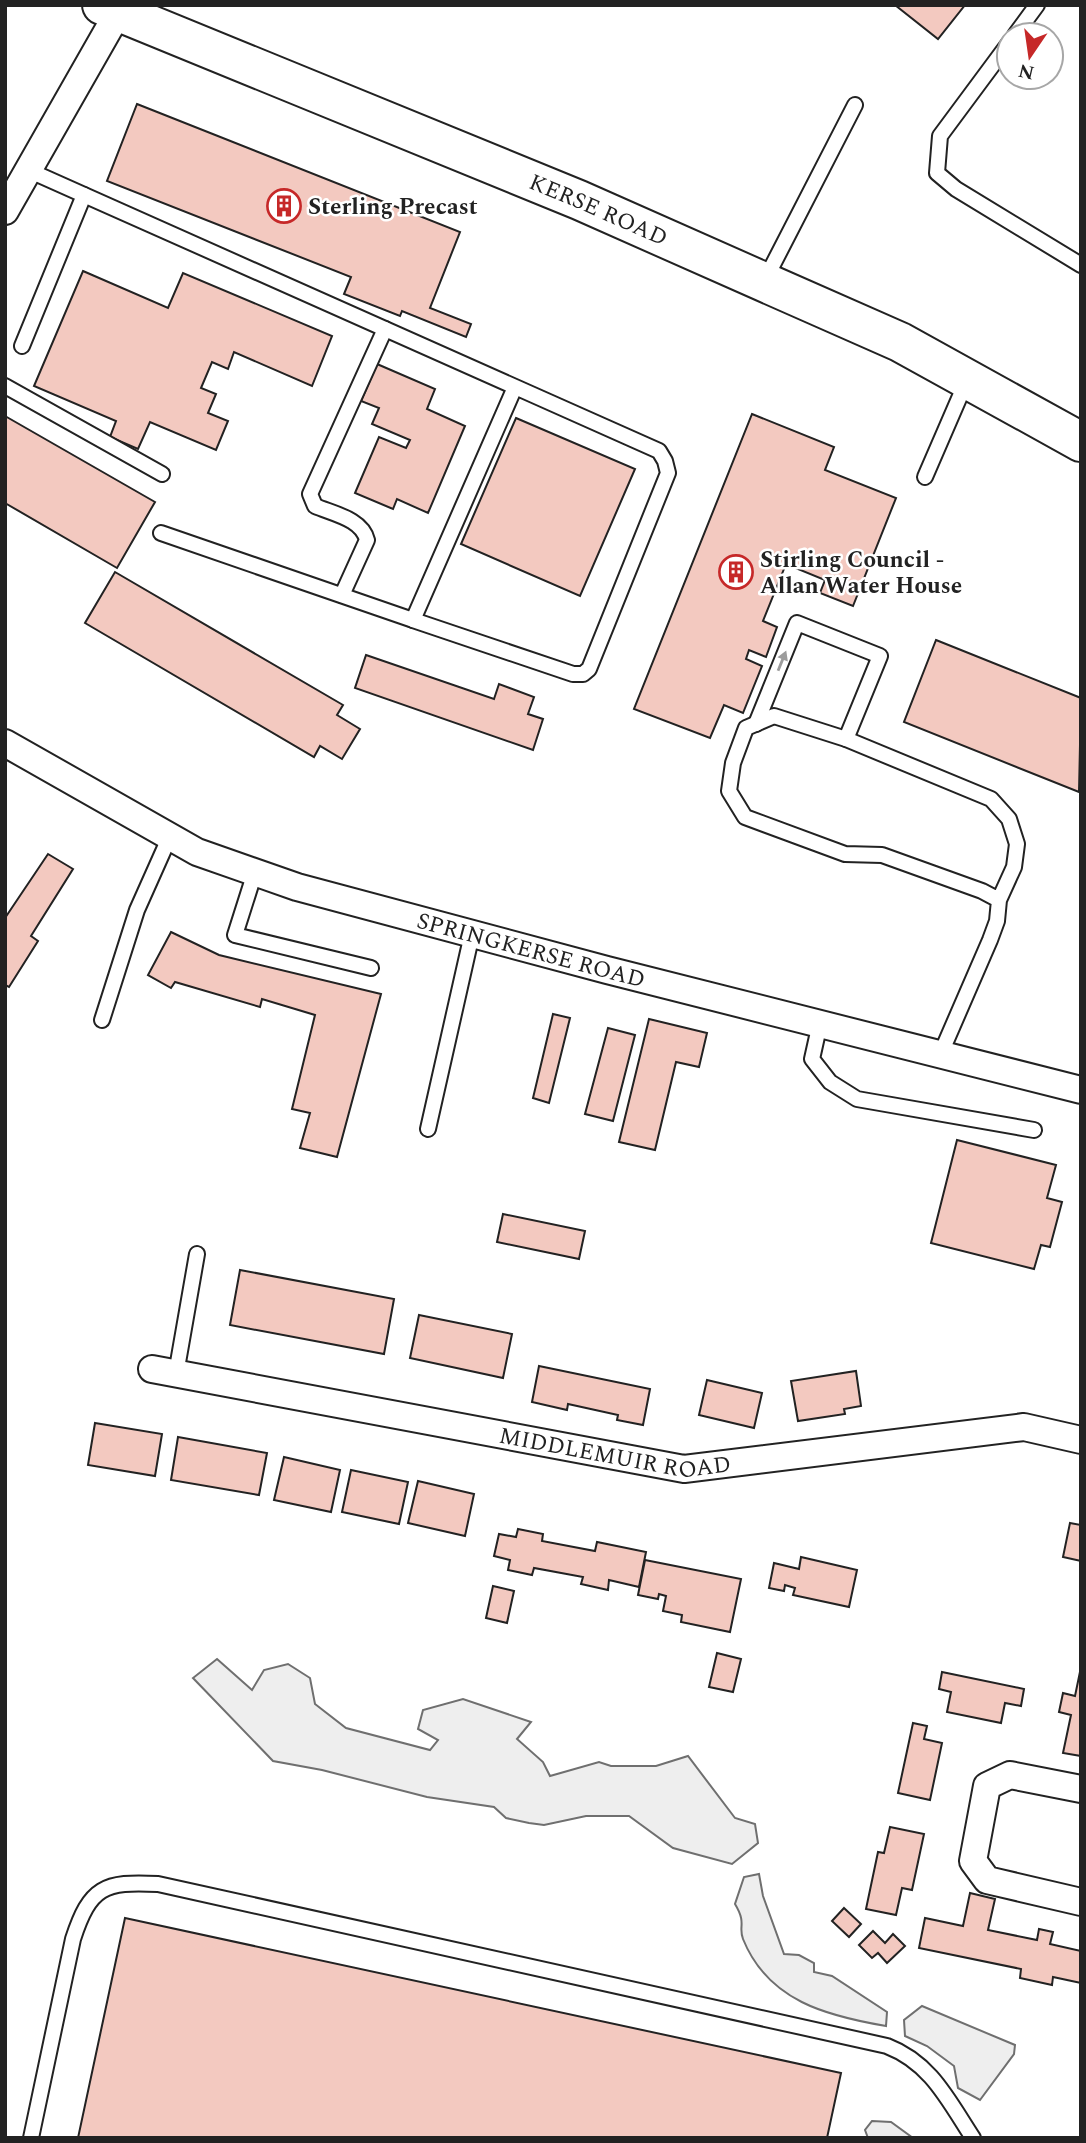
<svg xmlns="http://www.w3.org/2000/svg" width="1086" height="2143" viewBox="0 0 1086 2143" font-family="Spectral,serif">
<style>
.green{fill:#eee;stroke:#6f6f6f;stroke-width:2}
.building{fill:#f3c9c0;stroke:#222;stroke-width:2}
.lines{fill:none;stroke-linecap:round;stroke-linejoin:round}
.lane-casing{stroke:#222;stroke-width:18}
.street-casing{stroke:#222;stroke-width:30}
.primary-casing{stroke:#222;stroke-width:42}
.lane{stroke:#fff;stroke-width:14}
.street{stroke:#fff;stroke-width:26}
.primary{stroke:#fff;stroke-width:38}
.oneway{fill:#9c9c9c}
.labels{text-anchor:middle;stroke-width:5;stroke-linejoin:round;paint-order:stroke}
.poi-label{font-size:23px;font-weight:bold;fill:#222;stroke:#fff;text-anchor:start}
.street-label{font-size:23px;fill:#222;stroke:#fff}
</style>
<rect width="100%" height="100%" fill="#fff"/>
<g class="green">
<path d="M217 1659 252 1690 264 1670 288 1664 310 1678 315 1704 346 1728 430 1750 438 1740 418 1729 423 1710 463 1699 531 1722 517 1739 543 1762 550 1776 599 1762 611 1766H656L688 1756 735 1818 755 1824 758 1843 732 1864 673 1848 629 1816H586L544 1825 529 1823 506 1818 494 1807 427 1797 322 1770 273 1761 193 1678Z"/>
<path d="M759 1874 763 1896 784 1954 799 1955 814 1963V1972L832 1976 887 2012 886 2026C827 2016 768 2001 743 1939 738 1926 747 1924 735 1904L744 1877Z"/>
<path d="M922 2006 1015 2045 1014 2054 980 2100 958 2088 954 2066 927 2046 905 2036 904 2020Z"/>
<path d="M872 2121 891 2122 913 2138H868L865 2130Z"/>
</g>
<g class="building">
<path d="M895 5H965L938 39Z"/>
<path d="M137 104 460 232 430 308 471 324 466 337 402 311 400 316 344 294 351 277 107 181Z"/>
<path d="M83 271 168 308 183 273 332 336 312 386 234 352 228 369 212 362 201 388 216 394 208 413 228 421 216 450 150 422 138 449 110 437 116 421 34 386Z"/>
<path d="M377 364 435 389 427 409 465 426 428 513 397 499 393 509 355 493 379 437 406 448 410 440 372 424 379 408 361 401Z"/>
<path d="M752 414 834 447 825 470 896 498 853 606 820 593 825 580 786 564 763 621 777 627 766 657 749 650 746 659 762 666 743 713 724 705 710 738 634 709Z"/>
<path d="M5 416 155 502 117 568 5 503Z"/>
<path d="M516 418 635 469 580 596 461 544Z"/>
<path d="M115 572 343 705 337 715 360 729 342 759 320 746 314 757 85 623Z"/>
<path d="M936 640 1081 698 1079 792 904 722Z"/>
<path d="M366 655 494 699 499 684 534 697 528 714 543 719 533 750 355 688Z"/>
<path d="M48 854 73 869 31 936 38 941 9 987 5 985V918Z"/>
<path d="M171 932 219 955 381 994 337 1157 300 1148 310 1113 292 1109 315 1015 262 999 260 1007 175 982 171 988 148 975Z"/>
<path d="M553 1014 570 1018 549 1103 533 1098Z"/>
<path d="M649 1019 707 1033 699 1067 676 1062 655 1150 619 1142Z"/>
<path d="M608 1028 635 1035 613 1121 585 1114Z"/>
<path d="M957 1140 1056 1165 1047 1198 1062 1202 1050 1247 1041 1245 1034 1269 931 1243Z"/>
<path d="M503 1214 585 1231 579 1259 497 1242Z"/>
<path d="M240 1270 394 1299 384 1354 230 1325Z"/>
<path d="M419 1315 512 1334 503 1378 410 1358Z"/>
<path d="M539 1366 650 1389 643 1425 617 1420 618 1415 568 1404 567 1410 532 1402Z"/>
<path d="M856 1371 861 1406 844 1409 845 1414 798 1421 791 1381Z"/>
<path d="M707 1380 762 1393 754 1428 699 1415Z"/>
<path d="M95 1423 162 1434 155 1476 88 1465Z"/>
<path d="M178 1437 267 1453 259 1495 171 1480Z"/>
<path d="M284 1457 340 1470 331 1512 274 1500Z"/>
<path d="M351 1470 408 1482 399 1524 342 1512Z"/>
<path d="M418 1481 474 1494 465 1536 408 1523Z"/>
<path d="M1070 1523 1081 1525V1561L1063 1557Z"/>
<path d="M518 1529 543 1534 542 1541 595 1551 597 1542 646 1552 639 1587 609 1580 608 1590 581 1584 583 1577 534 1568 532 1575 508 1570 510 1560 494 1556 499 1534 516 1537Z"/>
<path d="M801 1557 857 1570 849 1607 793 1595 795 1588 785 1585 784 1591 769 1588 774 1563 799 1569Z"/>
<path d="M645 1560 741 1579 730 1632 681 1622 682 1615 663 1611 666 1596 659 1594 658 1599 638 1595Z"/>
<path d="M493 1586 514 1591 507 1623 486 1618Z"/>
<path d="M717 1653 741 1659 733 1692 709 1687Z"/>
<path d="M1081 1667V1756L1063 1753 1071 1715 1059 1712 1063 1693 1075 1696Z"/>
<path d="M942 1672 1024 1689 1021 1706 1005 1703 1001 1723 947 1712 951 1692 939 1689Z"/>
<path d="M913 1723 927 1726 924 1739 942 1743 930 1800 898 1793Z"/>
<path d="M890 1827 924 1834 912 1890 902 1888 896 1915 866 1909 878 1852 884 1853Z"/>
<path d="M970 1893 995 1899 988 1930 1037 1940 1039 1929 1053 1932 1050 1944 1081 1951V1983L1053 1977 1052 1985 1020 1978 1021 1969 919 1948 925 1918 963 1926Z"/>
<path d="M844 1908 861 1924 849 1937 832 1921Z"/>
<path d="M125 1918 841 2073 827 2138H78Z"/>
<path d="M873 1931 885 1943 893 1934 905 1946 887 1963 878 1953 872 1958 859 1945Z"/>
</g>
<g class="lines">
<g class="lane-casing">
<g id="lane">
<path d="M1015 35 1037 5"/>
<path d="M1009 43 940 136 937 173 956 189 1081 265"/>
<path d="M28 170 84 195C275 280 467 365 659 451L665 461 668 473 589 669 583 674H573L413 620 515 387"/>
<path d="M765 280 855 105"/>
<path d="M22 346 84 195"/>
<path d="M5 386 162 474"/>
<path d="M925 477 967 380"/>
<path d="M161 533 413 620"/>
<path d="M342 595 367 540C362 519 334 514 315 506L310 494 385 329"/>
<path d="M756 724 797 623 880 656 846 739"/>
<path d="M255 872 235 935 371 968"/>
<path d="M102 1020 137 910 170 836"/>
<path d="M820 1023 812 1059 830 1082 857 1099 1034 1130"/>
<path d="M941 1053 990 940 997 921 999 900 982 891 882 855 845 854 745 817 729 791 733 763 746 728 774 716 846 739 991 799 1009 819 1017 844 1014 867 999 900"/>
<path d="M428 1129 472 934"/>
<path d="M176 1374 197 1254"/>
<path d="M31 2138 73 1939C90 1887 104 1881 158 1884L887 2046C931 2063 948 2100 973 2138"/>
</g>
</g>
<g class="street-casing">
<g id="street">
<path d="M5 211 119 11"/>
<path id="s1" d="M5 743 197 852 297 887 607 970 1081 1090"/>
<path id="s2" d="M152 1369 684 1469 1024 1427 1081 1440"/>
<path d="M1081 1789 1010 1775 987 1786 973 1861 987 1880 1081 1902"/>
</g>
</g>
<g class="primary-casing">
<g id="primary">
<path id="s3" d="M102 5 579 200 764 282 900 342 1081 442"/>
</g>
</g>
<use href="#lane" class="lane"/>
<use href="#street" class="street"/>
<use href="#primary" class="primary"/>
</g>
<defs><path id="oneway-solid" d="M-6-.8H1V-3.2L6.5 0L1 3.2V.8H-6Z" transform="scale(1.75)"/></defs>
<use class="oneway" href="#oneway-solid" transform="translate(782 661) rotate(-68)"/>
<defs>
<g id="building-ring" transform="scale(1.75)"><circle r="9.5" fill="#fff" stroke="#c62828" stroke-width="1.5"/><path d="M-4-6H4V6H1V3H-1V6H-4ZM-2.5-4.3h1.7v1.8h-1.7ZM.8-4.3h1.7v1.8H.8ZM-2.5-1h1.7V.8h-1.7ZM.8-1h1.7V.8H.8Z" fill="#c62828"/></g>
</defs>
<g fill-rule="evenodd">
<use href="#building-ring" x="284" y="206"/>
<use href="#building-ring" x="736" y="572"/>
</g>
<g class="labels">
<g class="poi-label">
<text x="308" y="214">Sterling Precast</text>
<text x="760" y="567">Stirling Council -<tspan x="760" dy="26">Allan Water House</tspan></text>
</g>
<g class="street-label">
<text dy="8" stroke="none"><textPath href="#s3" startOffset="537">KERSE ROAD</textPath></text>
<text dy="8" stroke="none"><textPath href="#s1" startOffset="569">SPRINGKERSE ROAD</textPath></text>
<text dy="8" stroke="none"><textPath href="#s2" startOffset="471">MIDDLEMUIR ROAD</textPath></text>
</g>
</g>
<rect width="1086" height="2143" fill="none" stroke="#222222" stroke-width="14"/>
<g transform="translate(1030 56) rotate(193)"><circle r="33" fill="#ffffff" stroke="#a7a7a7" stroke-width="2"/>
<path d="M0-5L12 26L0 18L-12 26Z" fill="#c62828"/>
<text y="-10" font-size="19" font-weight="bold" text-anchor="middle" fill="#222222">N</text>
</g>
</svg>
